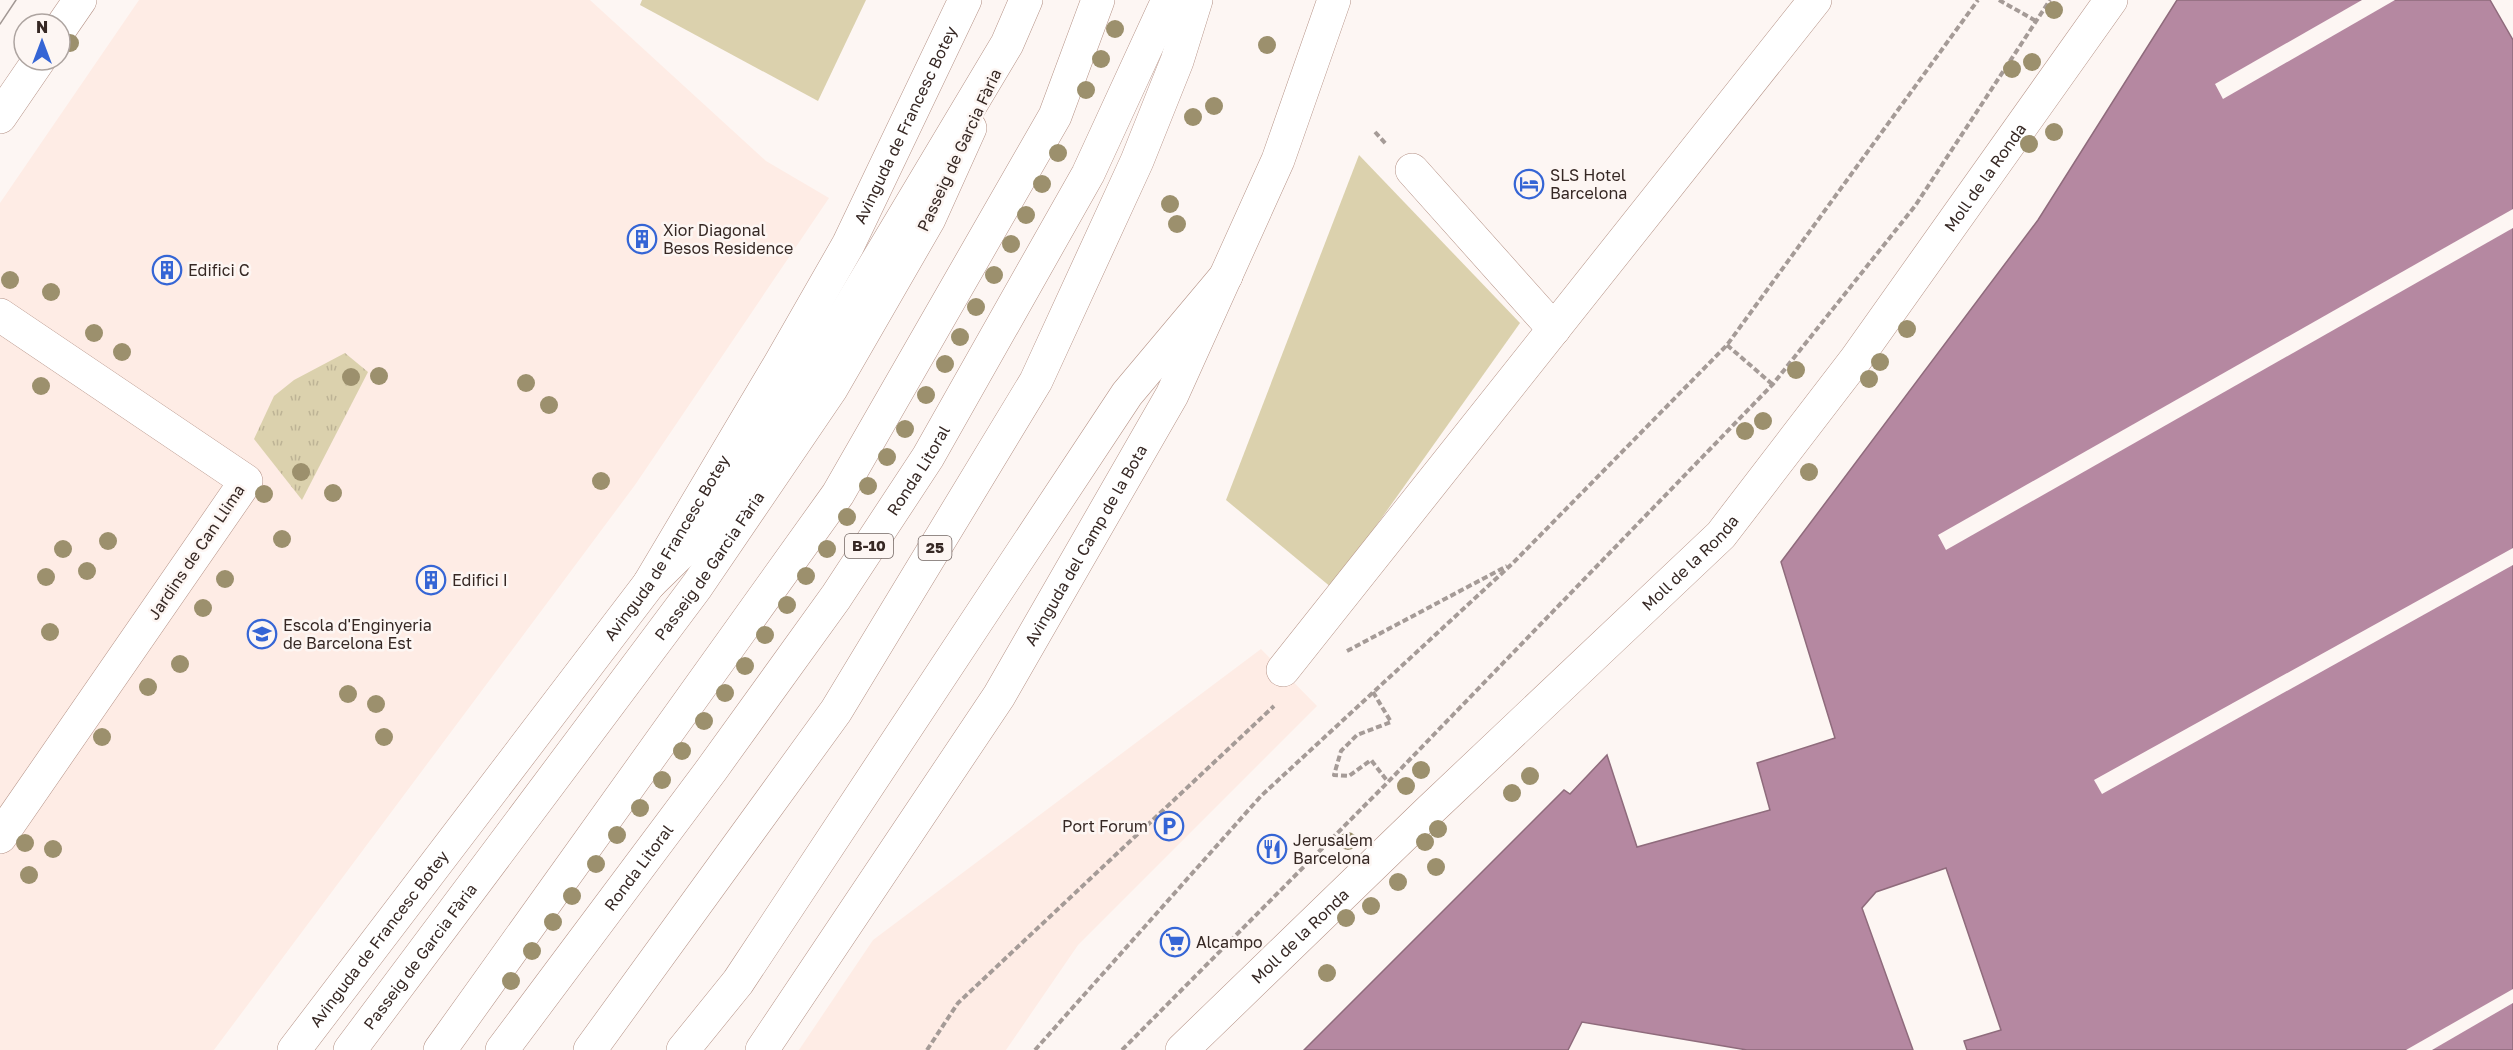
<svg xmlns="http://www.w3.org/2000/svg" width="2513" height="1050" viewBox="0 0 2513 1050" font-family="'Golos Text',sans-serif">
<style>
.built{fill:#feece5}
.grass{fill:url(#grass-tufts)}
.garden{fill:#dbd1ad}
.water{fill:#b588a1;stroke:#8f6b7c;stroke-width:1.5}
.pier{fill:#fdf6f3}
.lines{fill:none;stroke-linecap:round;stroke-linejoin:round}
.minor-casing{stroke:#b59286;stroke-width:34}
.major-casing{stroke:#b59286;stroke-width:34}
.highway-casing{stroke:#b59286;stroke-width:34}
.path{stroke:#a59b97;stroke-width:4;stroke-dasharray:6 3;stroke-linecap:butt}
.minor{stroke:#fff;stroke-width:33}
.major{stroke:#fff;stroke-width:33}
.highway{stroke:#fff;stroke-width:33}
.tram{stroke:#a29894;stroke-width:1.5}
.tree{fill:#9c906d}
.labels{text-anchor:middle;stroke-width:5;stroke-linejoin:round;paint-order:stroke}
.shield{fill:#fdf6f3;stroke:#726662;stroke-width:1.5}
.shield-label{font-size:15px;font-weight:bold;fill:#362824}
.street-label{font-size:16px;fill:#362824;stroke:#fdf6f3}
.poi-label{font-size:16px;fill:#362824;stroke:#fdf6f3;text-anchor:start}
</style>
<defs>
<pattern id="grass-tufts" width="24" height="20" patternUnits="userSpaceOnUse" patternTransform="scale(1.5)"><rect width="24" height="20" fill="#dbd1ad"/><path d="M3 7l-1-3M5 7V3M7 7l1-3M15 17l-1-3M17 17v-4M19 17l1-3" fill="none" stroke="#bdb395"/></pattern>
</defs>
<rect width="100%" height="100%" fill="#fdf6f3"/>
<g class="built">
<path d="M139 0H590L766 161 829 198 635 485 214 1050H0V203Z"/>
<path d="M1261 649 1317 706 1078 945 1006 1050H799L873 940Z"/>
</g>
<path class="grass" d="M345 353 368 372 302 500 254 439 274 396 294 380Z"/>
<g class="garden">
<path d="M642 0H866L818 101 640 5Z"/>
<path d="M1359 155 1520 323 1332 588 1226 500Z"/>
</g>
<path class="water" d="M2177 0H2490L2513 40V1050H1967L1964 1041 2001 1030 1946 868 1876 892 1862 908 1913 1050H1747L1582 1022 1568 1050H1304L1564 790 1570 794 1607 755 1637 847 1770 810 1757 763 1835 738 1781 562 2038 220Z"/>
<g class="pier">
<path d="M2362 0H2395L2223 99 2215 84Z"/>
<path d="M2513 209V228L1946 550 1938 535Z"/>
<path d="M2513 548V565L2102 794 2094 780Z"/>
<path d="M2513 989V1003L2432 1050H2406Z"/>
</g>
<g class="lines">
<g class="minor-casing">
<g id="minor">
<path d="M1412 170 1554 329"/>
<path d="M0 315 246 481 0 837"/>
<path d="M1283 670 1815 0"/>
<path id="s1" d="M294 1050 649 584 781 362 848 245 965 0"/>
<path id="s2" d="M1182 1050 1429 811 1721 535 1856 359 2111 0"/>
</g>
</g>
<g class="major-casing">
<g id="major">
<path d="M60 29 80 0"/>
<path d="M0 117 39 60"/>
<path id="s3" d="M350 1050 697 586 831 389 929 219 970 128"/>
<path id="s4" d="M762 1050 999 696 1172 395 1278 160 1334 0"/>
</g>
</g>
<g class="highway-casing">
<g id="highway">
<path d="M649 584 699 535 814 367 1007 44 1026 0"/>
<path d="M440 1050 838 494 1055 116 1098 0"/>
<path id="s5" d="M502 1050 712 769 836 597 928 457 1088 174 1168 0"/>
<path d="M590 1050 836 711 1036 381 1137 161 1177 61 1196 0"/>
<path d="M683 1050 738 982 1127 394 1226 276"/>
</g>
</g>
<g class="path">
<path d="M1999 0 2036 21"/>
<path d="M1375 132 1386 144"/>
<path d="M1727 345 1772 384"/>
<path d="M1347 651 1507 566"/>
<path d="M1373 692 1391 722 1357 735 1341 751 1334 775 1349 776 1371 760 1388 782"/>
<path d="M927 1050 958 1003 1274 706"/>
<path d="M1035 1050 1261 796 1513 563 1727 345 1978 0"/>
<path d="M1122 1050 1388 782 1773 384 1915 206 2050 0"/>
</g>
<use href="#minor" class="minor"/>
<use href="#major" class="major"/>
<use href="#highway" class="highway"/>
<path class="tram" d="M0 24 16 0"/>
</g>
<g class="tree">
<circle cx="2054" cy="10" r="9"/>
<circle cx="1115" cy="29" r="9"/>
<circle cx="70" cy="43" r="9"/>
<circle cx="1267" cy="45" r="9"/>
<circle cx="1101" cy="59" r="9"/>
<circle cx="2032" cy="62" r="9"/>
<circle cx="2012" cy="69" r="9"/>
<circle cx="1086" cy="90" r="9"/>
<circle cx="1214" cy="106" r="9"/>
<circle cx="1193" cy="117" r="9"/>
<circle cx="2054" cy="132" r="9"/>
<circle cx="2029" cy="144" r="9"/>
<circle cx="1058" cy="153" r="9"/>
<circle cx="1042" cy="184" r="9"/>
<circle cx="1170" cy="204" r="9"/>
<circle cx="1026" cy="215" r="9"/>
<circle cx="1177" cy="224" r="9"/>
<circle cx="1011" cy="244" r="9"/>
<circle cx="994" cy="275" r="9"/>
<circle cx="10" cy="280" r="9"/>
<circle cx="51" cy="292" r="9"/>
<circle cx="976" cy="307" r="9"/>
<circle cx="1907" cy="329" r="9"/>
<circle cx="94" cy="333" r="9"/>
<circle cx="960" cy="337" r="9"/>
<circle cx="122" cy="352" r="9"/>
<circle cx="1880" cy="362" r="9"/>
<circle cx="945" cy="364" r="9"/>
<circle cx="1796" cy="370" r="9"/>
<circle cx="379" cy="376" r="9"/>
<circle cx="351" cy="377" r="9"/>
<circle cx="1869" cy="379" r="9"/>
<circle cx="526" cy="383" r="9"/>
<circle cx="41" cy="386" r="9"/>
<circle cx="926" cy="395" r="9"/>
<circle cx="549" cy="405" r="9"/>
<circle cx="1763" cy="421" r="9"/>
<circle cx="905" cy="429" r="9"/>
<circle cx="1745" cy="431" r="9"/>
<circle cx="887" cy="457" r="9"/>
<circle cx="301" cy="472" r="9"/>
<circle cx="1809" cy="472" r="9"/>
<circle cx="601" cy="481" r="9"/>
<circle cx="868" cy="486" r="9"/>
<circle cx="333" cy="493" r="9"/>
<circle cx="264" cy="494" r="9"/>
<circle cx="847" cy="517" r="9"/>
<circle cx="282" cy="539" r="9"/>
<circle cx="108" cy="541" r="9"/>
<circle cx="63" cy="549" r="9"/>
<circle cx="827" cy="549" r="9"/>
<circle cx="87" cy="571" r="9"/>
<circle cx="806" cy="576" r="9"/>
<circle cx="46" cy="577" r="9"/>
<circle cx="225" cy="579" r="9"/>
<circle cx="787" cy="605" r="9"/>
<circle cx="203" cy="608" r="9"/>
<circle cx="50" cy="632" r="9"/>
<circle cx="765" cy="635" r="9"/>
<circle cx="180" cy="664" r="9"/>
<circle cx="745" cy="666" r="9"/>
<circle cx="148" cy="687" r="9"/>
<circle cx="725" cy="693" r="9"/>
<circle cx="348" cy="694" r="9"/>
<circle cx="376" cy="704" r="9"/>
<circle cx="704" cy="721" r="9"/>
<circle cx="102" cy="737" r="9"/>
<circle cx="384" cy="737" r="9"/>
<circle cx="682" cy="751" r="9"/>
<circle cx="1421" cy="770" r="9"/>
<circle cx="1530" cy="776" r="9"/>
<circle cx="662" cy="780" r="9"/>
<circle cx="1406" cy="786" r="9"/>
<circle cx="1512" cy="793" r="9"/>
<circle cx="640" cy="808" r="9"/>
<circle cx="1438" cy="829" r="9"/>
<circle cx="617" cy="835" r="9"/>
<circle cx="1348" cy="841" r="9"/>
<circle cx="1425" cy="842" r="9"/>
<circle cx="25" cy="843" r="9"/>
<circle cx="53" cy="849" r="9"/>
<circle cx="596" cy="864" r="9"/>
<circle cx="1436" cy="867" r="9"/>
<circle cx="29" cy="875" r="9"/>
<circle cx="1398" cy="882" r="9"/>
<circle cx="572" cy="896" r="9"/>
<circle cx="1371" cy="906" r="9"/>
<circle cx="1346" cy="918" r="9"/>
<circle cx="553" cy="922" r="9"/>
<circle cx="532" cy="951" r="9"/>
<circle cx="1327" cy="973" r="9"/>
<circle cx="511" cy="981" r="9"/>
</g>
<defs>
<g id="hotel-ring" transform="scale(1.5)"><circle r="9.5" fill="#fdf6f3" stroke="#3565d5" stroke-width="1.5"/><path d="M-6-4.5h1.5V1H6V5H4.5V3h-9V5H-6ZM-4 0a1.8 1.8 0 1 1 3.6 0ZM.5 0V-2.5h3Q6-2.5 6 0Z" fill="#3565d5"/></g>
<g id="building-ring" transform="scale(1.5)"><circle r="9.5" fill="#fdf6f3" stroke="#3565d5" stroke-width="1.5"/><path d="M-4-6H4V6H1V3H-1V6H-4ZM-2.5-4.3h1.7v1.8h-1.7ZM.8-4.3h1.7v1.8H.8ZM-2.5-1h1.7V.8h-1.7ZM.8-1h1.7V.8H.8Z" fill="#3565d5"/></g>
<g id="university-ring" transform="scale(1.5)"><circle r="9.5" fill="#fdf6f3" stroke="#3565d5" stroke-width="1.5"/><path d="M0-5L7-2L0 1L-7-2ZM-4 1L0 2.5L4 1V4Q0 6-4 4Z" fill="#3565d5"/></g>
<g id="parking-ring" transform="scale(1.5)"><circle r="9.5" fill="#fdf6f3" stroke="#3565d5" stroke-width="1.5"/><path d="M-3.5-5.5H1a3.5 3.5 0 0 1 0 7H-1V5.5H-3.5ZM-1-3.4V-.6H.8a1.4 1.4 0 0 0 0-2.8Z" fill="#3565d5"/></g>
<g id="restaurant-ring" transform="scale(1.5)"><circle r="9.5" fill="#fdf6f3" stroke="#3565d5" stroke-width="1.5"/><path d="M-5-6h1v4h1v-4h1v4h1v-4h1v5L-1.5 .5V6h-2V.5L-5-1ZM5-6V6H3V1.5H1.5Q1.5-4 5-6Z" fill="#3565d5"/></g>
<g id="supermarket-ring" transform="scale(1.5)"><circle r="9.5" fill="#fdf6f3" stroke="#3565d5" stroke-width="1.5"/><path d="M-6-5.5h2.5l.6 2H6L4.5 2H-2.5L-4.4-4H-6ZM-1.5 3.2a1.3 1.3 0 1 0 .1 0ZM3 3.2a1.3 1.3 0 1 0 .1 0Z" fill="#3565d5"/></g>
</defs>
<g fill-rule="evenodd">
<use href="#hotel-ring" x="1529" y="184"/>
<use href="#building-ring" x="642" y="239"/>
<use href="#building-ring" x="167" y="270"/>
<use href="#building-ring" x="431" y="580"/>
<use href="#university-ring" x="262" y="634"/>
<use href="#parking-ring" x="1169" y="826"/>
<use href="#restaurant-ring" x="1272" y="849"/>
<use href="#supermarket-ring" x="1175" y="942"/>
</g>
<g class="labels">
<g class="shield">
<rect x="845" y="534" width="48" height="24" rx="4.5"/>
<rect x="918.5" y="536" width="33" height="24" rx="4.5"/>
</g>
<g class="shield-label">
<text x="869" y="551">B-10</text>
<text x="935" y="553">25</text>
</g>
<g class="street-label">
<text dy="6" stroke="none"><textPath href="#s1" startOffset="1112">Avinguda de Francesc Botey</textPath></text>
<text transform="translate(959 150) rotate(-65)" y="6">Passeig de Garcia Fària</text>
<text dy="6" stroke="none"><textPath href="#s2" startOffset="1190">Moll de la Ronda</textPath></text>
<text dy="6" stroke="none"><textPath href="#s5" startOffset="714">Ronda Litoral</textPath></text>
<text dy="6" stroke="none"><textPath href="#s4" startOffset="600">Avinguda del Camp de la Bota</textPath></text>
<text dy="6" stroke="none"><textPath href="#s1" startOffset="626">Avinguda de Francesc Botey</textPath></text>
<text transform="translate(196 552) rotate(-56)" y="6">Jardins de Can Llima</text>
<text dy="6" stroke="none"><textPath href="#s2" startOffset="704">Moll de la Ronda</textPath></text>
<text dy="6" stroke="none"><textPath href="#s3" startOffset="603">Passeig de Garcia Fària</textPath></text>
<text dy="6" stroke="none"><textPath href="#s5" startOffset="228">Ronda Litoral</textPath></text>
<text dy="6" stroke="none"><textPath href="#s2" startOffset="164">Moll de la Ronda</textPath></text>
<text dy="6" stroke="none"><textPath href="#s1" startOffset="140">Avinguda de Francesc Botey</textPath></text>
<text dy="6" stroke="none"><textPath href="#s3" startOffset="117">Passeig de Garcia Fària</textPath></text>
</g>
<g class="poi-label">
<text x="1550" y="181">SLS Hotel<tspan x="1550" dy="18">Barcelona</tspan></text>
<text x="663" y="236">Xior Diagonal<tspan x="663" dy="18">Besos Residence</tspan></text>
<text x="188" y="276">Edifici C</text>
<text x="452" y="586">Edifici I</text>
<text x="283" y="631">Escola d'Enginyeria<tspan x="283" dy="18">de Barcelona Est</tspan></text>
<text x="1148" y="832" text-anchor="end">Port Forum</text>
<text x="1293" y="846">Jerusalem<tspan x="1293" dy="18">Barcelona</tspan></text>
<text x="1196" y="948">Alcampo</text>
</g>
</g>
<g transform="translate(42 42)"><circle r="28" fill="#fdf6f3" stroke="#ada4a0" stroke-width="1.5"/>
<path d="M0-4.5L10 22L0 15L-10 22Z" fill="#3565d5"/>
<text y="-9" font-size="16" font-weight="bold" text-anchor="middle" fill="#362824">N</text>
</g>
</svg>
